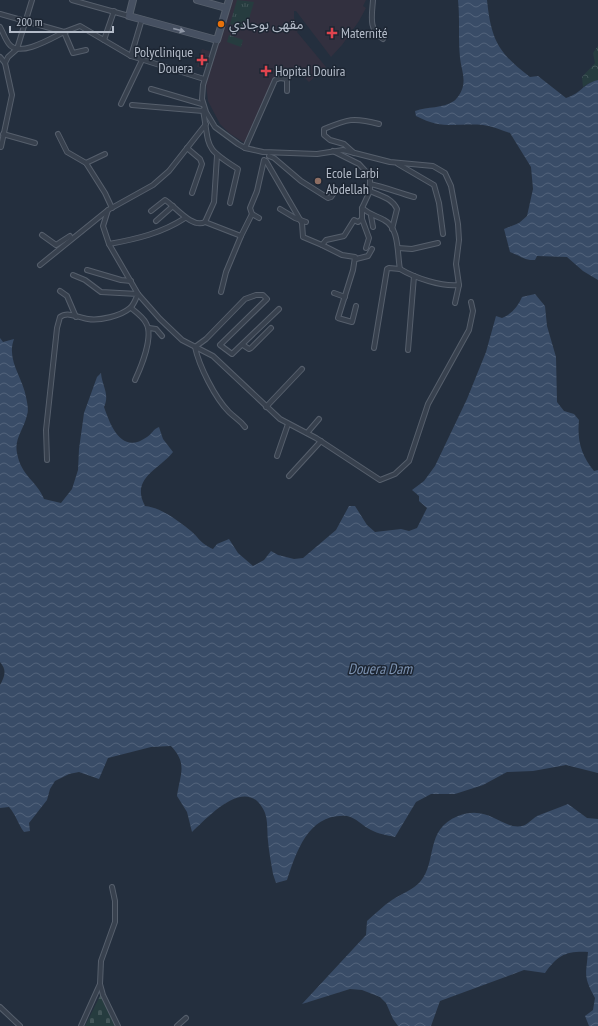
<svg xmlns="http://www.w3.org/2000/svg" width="598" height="1026" viewBox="0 0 598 1026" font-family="'PT Sans Narrow','Noto Sans Arabic',sans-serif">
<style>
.medical{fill:#32303f}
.grass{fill:url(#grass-tufts)}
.forest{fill:url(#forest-crowns)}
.cemetery{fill:url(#cemetery-stones)}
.water{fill:url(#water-waves)}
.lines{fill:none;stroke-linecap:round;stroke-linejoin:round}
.street-casing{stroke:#565f6c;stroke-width:6}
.secondary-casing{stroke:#565f6c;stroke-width:8}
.street{stroke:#38414e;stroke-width:4}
.secondary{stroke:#465061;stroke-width:6}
.oneway{fill:#8e96a5}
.food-dot{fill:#e8710a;stroke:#1d2633;stroke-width:1.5}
.health-dot{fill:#e0444e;stroke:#1d2633;stroke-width:1.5}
.education-dot{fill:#8d6e63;stroke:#1d2633;stroke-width:1.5}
.labels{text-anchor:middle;stroke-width:3;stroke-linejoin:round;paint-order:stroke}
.poi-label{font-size:14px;fill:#b4bcc9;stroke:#1d2633;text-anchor:start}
.water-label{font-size:15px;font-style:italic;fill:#7c92b1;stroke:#1d2633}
</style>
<defs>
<pattern id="grass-tufts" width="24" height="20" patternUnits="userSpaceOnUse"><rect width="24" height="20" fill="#263c3f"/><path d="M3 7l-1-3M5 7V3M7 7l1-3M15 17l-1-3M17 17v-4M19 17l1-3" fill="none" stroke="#435659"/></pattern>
<pattern id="forest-crowns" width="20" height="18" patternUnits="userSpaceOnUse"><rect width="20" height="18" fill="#263c3f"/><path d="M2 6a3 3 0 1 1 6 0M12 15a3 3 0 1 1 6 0" fill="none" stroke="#435659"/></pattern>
<pattern id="cemetery-stones" width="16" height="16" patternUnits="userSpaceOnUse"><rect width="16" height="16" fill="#263c3f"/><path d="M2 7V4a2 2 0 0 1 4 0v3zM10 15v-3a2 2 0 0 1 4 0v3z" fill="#435659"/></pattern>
<pattern id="water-waves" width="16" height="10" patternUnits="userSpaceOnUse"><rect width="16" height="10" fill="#394c67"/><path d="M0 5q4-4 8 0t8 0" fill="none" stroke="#53647b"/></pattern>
</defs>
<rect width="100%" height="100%" fill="#242f3e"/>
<g class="medical">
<path d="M231 0H366L363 6 366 8 359 21 342 45 331 57 296 11H294V18L299 28 297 32 326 67 309 82 304 77 277 75 246 144 229 133 220 124 208 101 206 85Z"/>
<path d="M202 49 212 52 211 58H206L202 68 197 67Z"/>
</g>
<g class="grass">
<path d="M237 0 254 2 246 29 230 24Z"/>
<path d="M229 35 243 40 241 47 227 42Z"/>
</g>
<path class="forest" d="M598 46V80L589 83 583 87 582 77 595 63 593 53Z"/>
<path class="cemetery" d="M101 994 115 1026H85Z"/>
<g class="water">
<path d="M458 0H487C491 39 498 53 530 77L538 76 566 98C582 93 582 84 598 80V280L583 271 567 257 537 256 535 260C525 261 519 255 510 252L504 229 519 223 527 216 533 189 531 167 510 133C501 130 492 126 483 125 455 123 443 130 416 116L415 111C428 106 442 109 454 101 458 98 462 91 463 86 465 76 461 68 460 58 458 39 460 19 458 0Z"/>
<path d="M535 294 545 306 547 326 556 357 557 402 564 411 574 414 579 420C577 440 581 455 594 471L598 470V773L566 765 533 771 507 772 483 785 455 794H431L416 802 395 837C387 835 378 834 371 830 364 827 355 817 347 816 309 813 297 850 287 880L276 883 273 874C271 863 269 852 268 841 267 832 268 821 265 813 248 773 209 816 192 832L187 812 177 796C180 774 188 764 171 746L151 747 108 758 99 779 79 772 69 774 55 781 50 789 47 800 29 823 30 831 24 832C18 824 16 815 9 807L0 808V685C5 676 7 670 0 662V338L3 342 14 339C6 360 23 378 26 397 27 402 29 410 27 415 24 429 14 439 17 453 21 476 37 481 44 499L61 503 72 489 78 470 79 449 84 413 97 377 101 373C102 386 110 394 104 407 111 427 122 455 147 437 152 434 153 429 159 427L163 439 173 452C160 469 130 478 145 506 162 508 177 520 191 531 200 539 200 543 213 549L217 544 229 539 238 553 253 566 264 560 271 551 278 555 294 559 303 558 336 530 349 506H355L367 525 375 532 401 529 409 531 417 528 427 508 419 501V496L412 490 424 481 435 466 467 399 486 352 496 316 502 318C512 314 518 306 522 297Z"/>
<path d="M568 804 587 818 598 819V1026H589L585 1016 593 1010 595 998C583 976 586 976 588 952 566 951 558 955 545 973L524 970 440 1001 431 1026H398L393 1019 386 1003 380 997 362 990 350 989 302 1004 366 935 367 921C375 914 383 906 392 900 401 894 414 889 420 882 438 861 424 830 458 816 489 804 502 830 522 826 527 825 532 819 537 816 547 812 558 808 568 804Z"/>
</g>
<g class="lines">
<g class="street-casing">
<g id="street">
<path d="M72 0 129 16"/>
<path d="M373 0C372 15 368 30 383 39"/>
<path d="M0 14 64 32 80 26 131 56 204 79"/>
<path d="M0 27C3 32 5 39 9 44 19 58 52 38 64 32L73 53 86 50"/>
<path d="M104 40 114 11"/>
<path d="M217 40 203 85 202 99 206 112 215 127 238 144 245 148 263 152 317 154 343 150 390 162 433 166 445 173 451 186 458 224 459 240 456 264 459 285 455 303"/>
<path d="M131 56 142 19"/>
<path d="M0 57 5 63"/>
<path d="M151 89 202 104"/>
<path d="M121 104 142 60"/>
<path d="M132 105 203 111"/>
<path d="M203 110C210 148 203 147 238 169L230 203"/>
<path d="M206 124 169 171 153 185 108 210 103 226 109 244 138 294 160 319 182 340 213 356 280 419 316 438 380 480 395 474 409 461 428 404 469 330 473 311 471 302"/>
<path d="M3 134 35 143"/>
<path d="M58 134 67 152 86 163 105 193 112 208"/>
<path d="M1 147 12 95 5 63 8 57 17 49 32 0"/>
<path d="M187 148 200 159 202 164 192 193"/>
<path d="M245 148 275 80 280 78 287 79V91"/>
<path d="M333 151 359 164 370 176V191L362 208V219L358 222 354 220 344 236 326 240 322 245 342 255 355 257 353 270 338 318 352 322 356 306"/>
<path d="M354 153 344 144 330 140 324 135V129C348 119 353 117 379 124"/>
<path d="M269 156 274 158 301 181 328 198 331 197 336 190 349 192"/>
<path d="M266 161 302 223 303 237 322 245"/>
<path d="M86 163 105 154"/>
<path d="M398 164 434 185 439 203 443 234"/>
<path d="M370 184C385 187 399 193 414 197"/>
<path d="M370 191C381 196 392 198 397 209L392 229"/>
<path d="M362 208C372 216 375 215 384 220 400 228 397 255 400 269 415 278 442 287 459 285"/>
<path d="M280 209 295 218 306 222"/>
<path d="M151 211 165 200C175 206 192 229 205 222L214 202 217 156"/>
<path d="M371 216 373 227"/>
<path d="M259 218 252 214 250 208 257 191 264 160"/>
<path d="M362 219 369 238 366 248"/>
<path d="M156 221 173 206"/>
<path d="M205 222 241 236"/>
<path d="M42 235 56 245 70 236"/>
<path d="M109 244C137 239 162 233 185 218"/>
<path d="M398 248 412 249 438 243"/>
<path d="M356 259 368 256 372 249"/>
<path d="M40 265 108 210"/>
<path d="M87 270 121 280 131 281"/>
<path d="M60 291 67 296 76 317"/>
<path d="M221 292 226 272 241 236 252 214"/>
<path d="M334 293 345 297"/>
<path d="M131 308C136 312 143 317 146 323 154 336 141 367 135 380"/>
<path d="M149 328 156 329 162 336"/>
<path d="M243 345 249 349 251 348 271 328"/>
<path d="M374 348 387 269 389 268 400 269"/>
<path d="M408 350 414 276"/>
<path d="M266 407 302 369"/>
<path d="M245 427C240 420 235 418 229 412 215 398 199 366 195 347L206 339 245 299 256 295H263L267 299 220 345 232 354 279 309"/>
<path d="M307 433 319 419"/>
<path d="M277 456 288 424"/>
<path d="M47 460 46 430 57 328 60 317C68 311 79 318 88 319 99 321 121 316 130 308 134 305 136 298 138 294L101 292 85 280 73 275"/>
<path d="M289 476 321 441"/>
<path d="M100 984 103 995 118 1026"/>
<path d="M0 1007 20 1026"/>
<path d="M81 1026 100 984 101 961 115 922V901L112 887"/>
<path d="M177 1026 186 1018"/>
</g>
</g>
<g class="secondary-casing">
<g id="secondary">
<path d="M133 0 129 16 217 40 229 0"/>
<path d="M197 0 226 8"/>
</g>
</g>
<use href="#street" class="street"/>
<use href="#secondary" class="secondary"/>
</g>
<defs><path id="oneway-solid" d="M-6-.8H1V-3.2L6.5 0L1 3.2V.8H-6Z"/></defs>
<use class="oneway" href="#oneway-solid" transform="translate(179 30) rotate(15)"/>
<circle class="food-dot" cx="221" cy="24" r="4"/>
<g class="health-dot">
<path d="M330 27h4v4h4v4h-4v4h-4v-4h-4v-4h4z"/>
<path d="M200 54h4v4h4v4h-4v4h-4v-4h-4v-4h4z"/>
<path d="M264 65h4v4h4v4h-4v4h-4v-4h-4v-4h4z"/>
</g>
<circle class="education-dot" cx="318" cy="181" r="4"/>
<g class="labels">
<g class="poi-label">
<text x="229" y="29">مقهى بوجادي</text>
<text x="341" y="38">Maternité</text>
<text x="193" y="57" text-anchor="end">Polyclinique<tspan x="193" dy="16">Douera</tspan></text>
<text x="275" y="76">Hopital Douira</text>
<text x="326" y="178">Ecole Larbi<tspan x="326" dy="16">Abdellah</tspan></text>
</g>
<g class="water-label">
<text x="380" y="674">Douera Dam</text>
</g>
</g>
<path d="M10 26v6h103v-6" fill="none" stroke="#b4bcc9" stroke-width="2"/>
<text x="16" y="26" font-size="12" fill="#b4bcc9" stroke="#1d2633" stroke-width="3" paint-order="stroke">200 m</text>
</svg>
